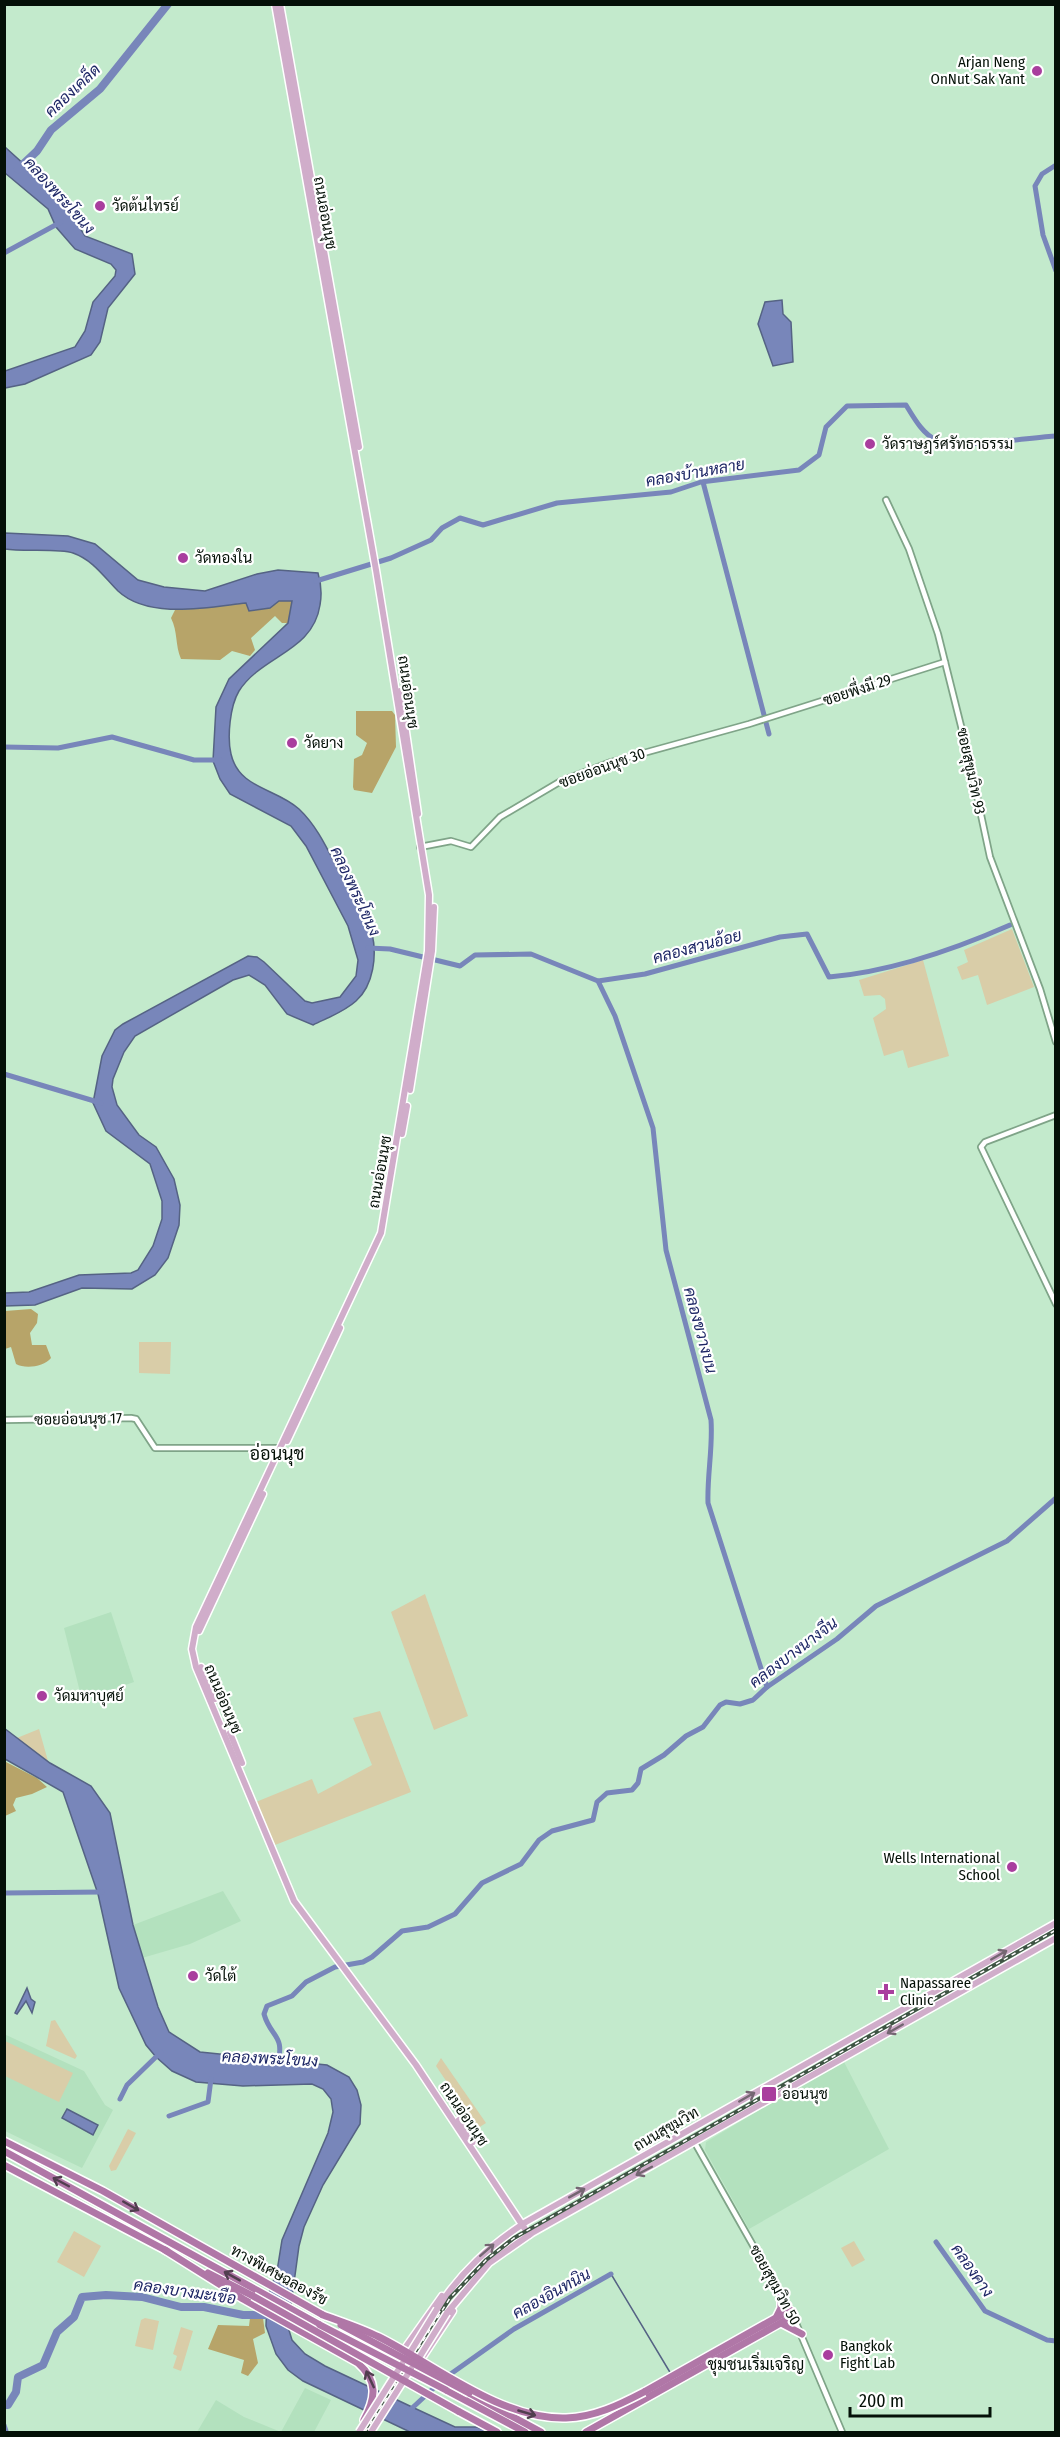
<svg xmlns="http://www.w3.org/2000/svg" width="1060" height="2437" viewBox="0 0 1060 2437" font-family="'Fira Sans Condensed',Sarabun,sans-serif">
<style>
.built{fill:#b3e1be}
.green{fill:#d9cda8}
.forest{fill:#b7a469}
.water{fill:#7886ba;stroke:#556384;stroke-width:1.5}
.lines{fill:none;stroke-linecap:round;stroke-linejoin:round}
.stream{stroke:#556384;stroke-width:1.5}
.canal{stroke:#7886ba;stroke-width:5}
.river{stroke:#7886ba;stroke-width:8}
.minor-casing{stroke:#7fa488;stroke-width:8}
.major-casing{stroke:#fff;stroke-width:9}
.highway-casing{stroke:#fff;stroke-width:10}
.minor{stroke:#fff;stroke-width:4.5}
.major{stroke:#d0adca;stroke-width:6}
.highway{stroke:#b077a7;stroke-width:7}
.rail-casing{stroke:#3f5444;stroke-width:4}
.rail{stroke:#fff;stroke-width:1.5;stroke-dasharray:4.5;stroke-linecap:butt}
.major-bridge-casing{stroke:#fff;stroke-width:9;stroke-linecap:butt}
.highway-bridge-casing{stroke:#fff;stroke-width:10;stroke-linecap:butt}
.major-bridge{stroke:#d0adca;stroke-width:6}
.highway-bridge{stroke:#b077a7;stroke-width:7}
.oneway{stroke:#746672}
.oneway2{stroke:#513e4f}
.poi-dot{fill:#a93e9e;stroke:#fff;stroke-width:2}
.labels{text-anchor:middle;stroke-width:4.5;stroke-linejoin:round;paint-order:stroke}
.poi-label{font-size:15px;fill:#041007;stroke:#fff;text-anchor:start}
.street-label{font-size:15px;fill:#041007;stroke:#fff}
.water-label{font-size:16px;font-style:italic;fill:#1d2665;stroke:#fff}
.neighbourhood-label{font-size:16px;fill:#041007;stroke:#fff}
.quarter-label{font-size:18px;fill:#041007;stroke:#fff}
</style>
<rect width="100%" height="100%" fill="#c3eacc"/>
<g class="built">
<path d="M111 1612 134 1682 82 1700 64 1628Z"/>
<path d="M223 1891 241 1921 190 1944 142 1958 133 1925Z"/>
<path d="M4 2034 84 2071 105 2105 113 2110 82 2168 5 2131Z"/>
<path d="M843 2060 889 2149 749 2229 705 2150 706 2142Z"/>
<path d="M305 2388 331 2400 314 2432H197L216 2400 244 2417 281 2432Z"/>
</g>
<g class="green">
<path d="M1012 929 1034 987 987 1005 978 975 962 980 957 967 968 962 964 950Z"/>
<path d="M923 960 949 1056 908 1068 903 1050 884 1056 873 1018 886 1009 885 999 880 995 864 996 859 980Z"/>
<path d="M139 1342H171L170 1374 139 1373Z"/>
<path d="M425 1594 468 1716 434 1730 391 1612Z"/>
<path d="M380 1711 411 1792 275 1845 256 1802 312 1779 318 1794 372 1765 353 1718Z"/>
<path d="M39 1729 48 1761 17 1738Z"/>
<path d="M55 2020 77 2056 75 2059 46 2046 51 2021Z"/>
<path d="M5 2041 73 2073 59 2102 5 2076Z"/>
<path d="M441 2058 486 2123 478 2128 436 2066Z"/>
<path d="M128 2129 136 2133 116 2170 111 2171 109 2166Z"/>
<path d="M74 2231 101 2246 84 2277 57 2262Z"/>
<path d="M854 2241 865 2260 852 2267 841 2248Z"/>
<path d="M145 2318 159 2321 153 2350 135 2346 141 2320Z"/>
<path d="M181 2327 193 2331 181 2371 173 2368 177 2356 173 2354Z"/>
</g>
<g class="forest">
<path d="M279 601H292L288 623H282L275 616 251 638 255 650 250 656 232 651 220 660 181 659C175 645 178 632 171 618L175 610 247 603 249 611 270 608Z"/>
<path d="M356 711H392L395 715 396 747 372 793 354 790 353 787 354 759 362 755 367 743 356 735Z"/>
<path d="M31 1309 38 1314 37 1323 30 1333 32 1345H46L51 1358C44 1367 25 1369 16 1364L11 1347 5 1349V1311Z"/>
<path d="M6 1762 37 1778 47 1787 32 1794 16 1798 13 1805 16 1811 5 1816Z"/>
<path d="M250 2318H263L265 2333 253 2339 258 2363 248 2376 241 2373 244 2360 208 2349 218 2325 249 2326Z"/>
</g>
<g class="water">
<path d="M5 147 59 196 85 236 132 254 135 274 108 308 100 342 91 355 25 384 5 388V371L75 347 85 331 93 302 115 276 116 270 111 264 75 249 56 227 48 209 5 173Z"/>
<path d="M782 300 783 314 791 322 793 362 773 366 758 324 765 302Z"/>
<path d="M5 533 68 536 95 544 138 580 164 587 205 591 257 574 278 570 318 573C321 583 322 594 320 605 313 652 262 655 239 691 230 706 227 737 231 754 239 789 276 788 299 809 319 828 329 853 342 877 352 894 368 914 372 933 377 955 374 985 356 1001 344 1012 327 1018 313 1025L287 1014 265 985 249 975 233 980 135 1036 124 1052 113 1079 112 1087 117 1105 139 1135 156 1147 174 1179 180 1205 179 1225 168 1258 155 1275 132 1289 82 1288 35 1305 5 1306V1293L29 1292 79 1275 131 1273 138 1270 153 1246 162 1219V1201L150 1164 106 1131 93 1103 102 1056 115 1030 123 1024 248 956 257 957 264 962 305 1001 312 1003 340 997 356 976 358 960 348 926 306 846 291 826 230 794 220 779 213 761 216 707 229 679 288 623 292 601H279L270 608 249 611 246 603C209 607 149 620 118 591 104 577 93 560 73 553 59 548 23 552 5 549Z"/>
<path d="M4 1728 50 1763 91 1786 110 1813 133 1925 158 2007 169 2032 200 2052 327 2065 349 2077 357 2090 361 2105 360 2124 323 2185 304 2227 299 2246 288 2327 292 2340 305 2354 325 2366 412 2407 455 2427H477L490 2432H410L303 2381 288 2370 276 2354 266 2326 267 2298 277 2271 282 2240 328 2133 333 2112 331 2099 323 2089 312 2084 243 2086 196 2082 172 2071 156 2057 146 2045 119 1988 98 1894 63 1792 5 1759Z"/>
<path d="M27 1988 31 1999 35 2002 32 2013 26 2001 17 2014 15 2013Z"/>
<path d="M67 2109 98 2125 93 2135 62 2118Z"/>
</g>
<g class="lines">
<path class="stream" d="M611 2274 671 2374"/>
<g class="canal">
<path d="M1056 165 1042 174 1035 186 1043 235 1056 271"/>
<path d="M4 253 61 222"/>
<path d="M703 482 769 734"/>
<path d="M316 581 391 558 431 540 442 528 460 518 483 525 557 503 671 492 701 482 799 470 819 455 826 427 847 406 906 405C914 418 922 433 936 440 953 450 1032 437 1056 436"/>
<path d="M4 747 58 748 112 737 194 760H220"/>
<path d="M368 948 390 949 460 966 475 955 531 954 598 981 645 974 780 937 807 934 829 977C891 972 953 950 1010 925"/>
<path d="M598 981 615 1016 653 1128 666 1250 711 1420C713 1448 707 1475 708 1503L767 1687"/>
<path d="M4 1074 101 1103"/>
<path d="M4 1893 102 1892"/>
<path d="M277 2067C286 2033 271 2039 264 2014L267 2006 292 1996 306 1982 335 1967 363 1962 372 1957 402 1931 428 1927 455 1914 482 1883 521 1864 539 1840 552 1831 593 1820 597 1802 607 1793 632 1790 638 1783 641 1769 664 1755 686 1736 703 1727 720 1705 726 1702 740 1704 753 1700 767 1687 837 1639 876 1606 1007 1541 1056 1498"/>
<path d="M120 2099 127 2085 161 2052"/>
<path d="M169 2116 208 2102 211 2079"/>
<path d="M936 2242 985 2311 1047 2340 1056 2341"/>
<path d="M445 2378 514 2329 611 2274"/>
<path d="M409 2411 438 2384"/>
<path d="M4 2425 6 2431"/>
</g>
<g class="river">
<path d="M18 169 37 151 51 130 100 89 168 4"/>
<path d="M4 2405H8L16 2392 18 2377 43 2365 57 2332 74 2317 82 2297 106 2295 142 2297 181 2307H204L243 2315H275"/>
</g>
<g class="minor-casing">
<g id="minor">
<path d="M886 500 909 549 938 634 968 754 990 857 1040 989 1056 1042"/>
<path d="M420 847 451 841 471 847 500 817 561 781 611 762 749 724 945 662"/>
<path d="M1056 1115 985 1142 981 1147 1056 1304"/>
<path d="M4 1420 131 1418 136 1419 155 1448H279"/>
<path d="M695 2143 793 2316 842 2432"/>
</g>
</g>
<g class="major-casing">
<g id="major">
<path d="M275 4 376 570 429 895 428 951 381 1233 196 1627 192 1649 196 1667 294 1901 416 2065 529 2235"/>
<path d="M280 4 359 447"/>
<path d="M400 691 418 814"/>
<path d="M410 1090 432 951 434 907"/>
<path d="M402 1134 407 1106"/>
<path d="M287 1441 340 1328"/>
<path d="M199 1631 263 1494"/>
<path d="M201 1667 215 1699"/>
<path d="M230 1733 242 1763"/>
<path d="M459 2120 473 2142"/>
<path d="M437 2309C461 2272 489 2246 526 2222L1056 1923"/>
<path d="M447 2313 489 2263 532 2233 1056 1938"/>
<path d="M406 2353 403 2351 442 2296"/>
<path d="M420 2361 453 2311"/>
</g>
</g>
<g class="highway-casing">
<g id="highway">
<path d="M4 2141 103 2191 323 2315"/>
<path d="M4 2151 320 2325"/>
<path d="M4 2165 167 2251"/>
<path d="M165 2250 243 2299 358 2363C378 2381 376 2398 364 2420"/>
<path d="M208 2273 253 2296"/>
<path d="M777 2316 781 2308V2294"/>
<path d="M781 2323 802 2334"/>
<path d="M446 2390 525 2432"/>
<path d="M644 2392 790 2310"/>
<path d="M469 2393 541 2432"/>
<path d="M458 2411 497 2432"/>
<path d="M586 2432 793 2316"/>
</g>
</g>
<use href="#minor" class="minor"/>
<use href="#major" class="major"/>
<use href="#highway" class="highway"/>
<g class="rail-casing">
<path id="rail" d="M365 2432 450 2298 486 2260 514 2238 1056 1930"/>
</g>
<use href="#rail" class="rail"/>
<g class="major-bridge-casing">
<g id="major-bridge">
<path d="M408 2356 437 2309"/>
<path d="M417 2361 447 2313"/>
<path d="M359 2432 402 2364"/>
<path d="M371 2432 411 2369"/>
</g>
</g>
<g class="highway-bridge-casing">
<g id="highway-bridge">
<path d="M253 2296 458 2411"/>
<path d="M323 2315C342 2322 361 2328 379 2337 435 2365 501 2420 566 2418 595 2417 619 2405 644 2392"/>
<path d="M320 2325 446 2390"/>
<path d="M341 2325 469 2393"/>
</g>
</g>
<use href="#major-bridge" class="major-bridge"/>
<use href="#highway-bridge" class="highway-bridge"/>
</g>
<defs><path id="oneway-shaft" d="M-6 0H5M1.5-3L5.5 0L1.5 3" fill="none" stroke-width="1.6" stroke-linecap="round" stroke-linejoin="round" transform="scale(1.5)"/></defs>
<g class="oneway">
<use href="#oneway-shaft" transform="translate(999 1955) rotate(-30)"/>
<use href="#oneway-shaft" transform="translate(895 2029) rotate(150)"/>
<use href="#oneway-shaft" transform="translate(747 2097) rotate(-30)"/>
<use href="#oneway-shaft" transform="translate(644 2171) rotate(152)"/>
<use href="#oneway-shaft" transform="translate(577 2193) rotate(-29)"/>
<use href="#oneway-shaft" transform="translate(487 2250) rotate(-41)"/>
</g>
<g class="oneway2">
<use href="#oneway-shaft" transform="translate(61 2182) rotate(-152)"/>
<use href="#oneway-shaft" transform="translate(131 2206) rotate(30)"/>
<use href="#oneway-shaft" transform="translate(232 2276) rotate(-151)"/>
<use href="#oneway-shaft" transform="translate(370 2379) rotate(-115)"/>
<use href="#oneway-shaft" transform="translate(527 2413) rotate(16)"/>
</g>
<g class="poi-dot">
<circle cx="1037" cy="71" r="6"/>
<circle cx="100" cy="206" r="6"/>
<circle cx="870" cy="444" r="6"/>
<circle cx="183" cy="558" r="6"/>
<circle cx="292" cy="743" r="6"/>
<circle cx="42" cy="1696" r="6"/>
<circle cx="1012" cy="1867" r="6"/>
<circle cx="193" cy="1976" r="6"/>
<path d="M883 1983h6v6h6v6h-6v6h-6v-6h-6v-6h6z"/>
<rect x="761" y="2086" width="16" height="16" rx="3"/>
<circle cx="828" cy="2355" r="6"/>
</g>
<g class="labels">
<g class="poi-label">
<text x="1025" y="67" text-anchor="end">Arjan Neng<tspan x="1025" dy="17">OnNut Sak Yant</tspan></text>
<text x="112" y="211">วัดต้นไทรย์</text>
<text x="882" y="449">วัดราษฎร์ศรัทธาธรรม</text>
<text x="195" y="563">วัดทองใน</text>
<text x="304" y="748">วัดยาง</text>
<text x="54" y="1701">วัดมหาบุศย์</text>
<text x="1000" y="1863" text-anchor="end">Wells International<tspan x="1000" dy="17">School</tspan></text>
<text x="205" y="1981">วัดใต้</text>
<text x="900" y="1988">Napassaree<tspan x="900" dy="17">Clinic</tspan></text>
<text x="782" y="2099">อ่อนนุช</text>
<text x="840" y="2351">Bangkok<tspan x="840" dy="17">Fight Lab</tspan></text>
</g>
<g class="street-label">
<text transform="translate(325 213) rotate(80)" y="5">ถนนอ่อนนุช</text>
<text transform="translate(857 690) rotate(-18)" y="5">ซอยพึ่งมี 29</text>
<text transform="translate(408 692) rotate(82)" y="5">ถนนอ่อนนุช</text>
<text transform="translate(602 768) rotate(-20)" y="5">ซอยอ่อนนุช 30</text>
<text transform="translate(971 771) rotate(78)" y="5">ซอยสุขุมวิท 93</text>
<text transform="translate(380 1172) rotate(-80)" y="5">ถนนอ่อนนุช</text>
<text transform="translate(78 1419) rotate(-1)" y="5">ซอยอ่อนนุช 17</text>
<text transform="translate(223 1699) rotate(67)" y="5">ถนนอ่อนนุช</text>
<text transform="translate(464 2114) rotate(56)" y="5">ถนนอ่อนนุช</text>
<text transform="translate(666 2129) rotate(-30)" y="5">ถนนสุขุมวิท</text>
<text transform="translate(279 2275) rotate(29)" y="5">ทางพิเศษฉลองรัช</text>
<text transform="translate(775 2285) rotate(61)" y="5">ซอยสุขุมวิท 50</text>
</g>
<g class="water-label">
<text transform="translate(72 90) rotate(-43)" y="6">คลองเคล็ด</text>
<text transform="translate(60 195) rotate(48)" y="6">คลองพระโขนง</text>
<text transform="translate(695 472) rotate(-10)" y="6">คลองบ้านหลาย</text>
<text transform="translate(356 891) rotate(65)" y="6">คลองพระโขนง</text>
<text transform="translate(697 946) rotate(-15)" y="6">คลองสวนอ้อย</text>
<text transform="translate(701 1330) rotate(75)" y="6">คลองขวางบน</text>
<text transform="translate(793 1652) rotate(-37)" y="6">คลองบางนางจีน</text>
<text transform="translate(270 2058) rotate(3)" y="6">คลองพระโขนง</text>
<text transform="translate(973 2270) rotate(55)" y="6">คลองคาง</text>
<text transform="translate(185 2291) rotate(8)" y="6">คลองบางมะเขือ</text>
<text transform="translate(551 2293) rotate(-29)" y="6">คลองอินทนิน</text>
</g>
<g class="neighbourhood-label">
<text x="756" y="2370">ชุมชนเริ่มเจริญ</text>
</g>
<g class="quarter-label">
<text x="277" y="1460">อ่อนนุช</text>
</g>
</g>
<rect width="1060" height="2437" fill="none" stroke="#041007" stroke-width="12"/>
<path d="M850 2407v9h140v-9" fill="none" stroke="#041007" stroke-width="3"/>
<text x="859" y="2407" font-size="18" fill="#041007" stroke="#ffffff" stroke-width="4.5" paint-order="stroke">200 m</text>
</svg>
